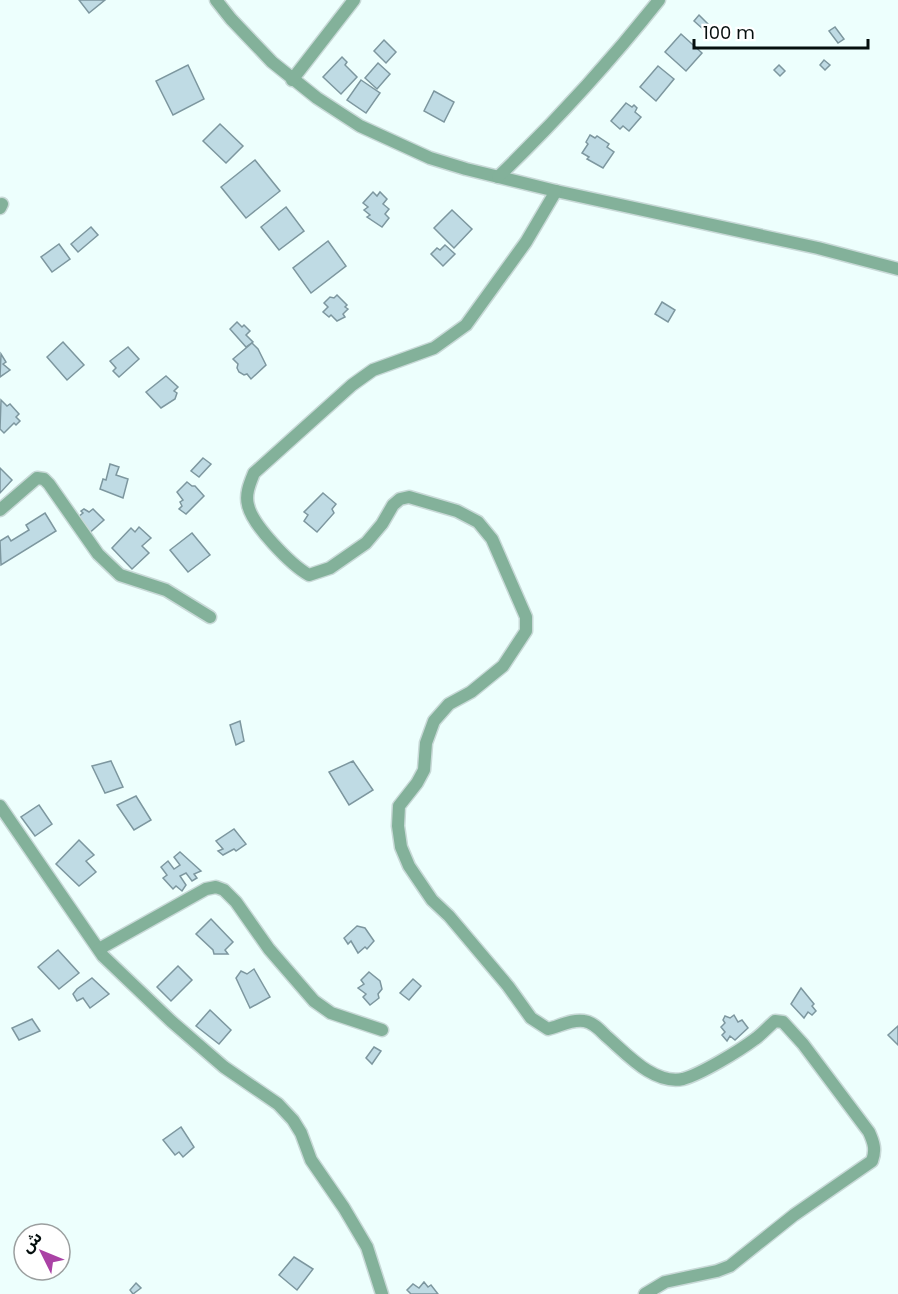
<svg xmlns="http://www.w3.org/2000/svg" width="898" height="1294" viewBox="0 0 898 1294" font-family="Poppins,'Noto Sans Arabic',sans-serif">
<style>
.building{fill:#bfdbe4;stroke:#7d979f;stroke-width:1.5}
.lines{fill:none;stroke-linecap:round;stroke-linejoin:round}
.minor-casing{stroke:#c8d9d7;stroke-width:15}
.minor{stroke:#83b19a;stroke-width:12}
</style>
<rect width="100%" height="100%" fill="#edfffd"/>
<g class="building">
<path d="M79 0H105L89 13Z"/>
<path d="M699 15 708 24 703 29 694 21Z"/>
<path d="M835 27 844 39 838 43 829 31Z"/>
<path d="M681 34 702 53 686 71 665 52Z"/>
<path d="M384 40 396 52 386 63 374 51Z"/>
<path d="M342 57 347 62 345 65 357 77 341 94 323 77Z"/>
<path d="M824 60 830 65 825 70 820 65Z"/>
<path d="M378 63 390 74 377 89 365 78Z"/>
<path d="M188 65 204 99 173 115 156 81Z"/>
<path d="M779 65 785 71 780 76 774 70Z"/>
<path d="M658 66 674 79 656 101 640 87Z"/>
<path d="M361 80 380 93 366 113 347 100Z"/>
<path d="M434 91 454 102 444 122 424 111Z"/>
<path d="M626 103 632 107 634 105 637 108 635 112 641 117 629 131 623 126 620 129 611 121Z"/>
<path d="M220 124 243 146 226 163 203 141Z"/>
<path d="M590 135 595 138 597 136 609 144 607 147 614 152 603 168 587 159 589 157 582 153 588 144 586 142Z"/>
<path d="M255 160 280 191 246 218 221 187Z"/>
<path d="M373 192 377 196 380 192 387 199 383 204 389 209 385 214 389 218 382 227 367 217 370 215 364 210 368 207 363 203Z"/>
<path d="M286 207 304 231 279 250 261 227Z"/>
<path d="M452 210 472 229 454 248 434 228Z"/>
<path d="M91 227 98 235 78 252 71 244Z"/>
<path d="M328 241 346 266 311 293 293 268Z"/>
<path d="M59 244 70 259 52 272 41 257Z"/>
<path d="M445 245 455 254 443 266 431 254 437 248 440 250Z"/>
<path d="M337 295 347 305 345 307 348 309 343 314 345 317 337 321 331 315 329 317 323 312 328 307 324 303 330 297 334 298Z"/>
<path d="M662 302 675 310 668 322 655 314Z"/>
<path d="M237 322 242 327 244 325 250 331 246 335 253 342 246 347 230 329Z"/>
<path d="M63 342 84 365 67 380 47 357Z"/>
<path d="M252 343 258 349 266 365 251 379 247 374 244 375 239 372 237 368 238 364 233 359Z"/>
<path d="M128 347 139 359 119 377 113 371 116 368 110 361Z"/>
<path d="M1 354 6 362 3 364 10 370 0 377Z"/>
<path d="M166 376 178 387 174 391 177 393 175 399 161 408 146 392Z"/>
<path d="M1 400 7 406 10 404 19 414 16 417 20 421 16 425 14 423 4 433 0 429Z"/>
<path d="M203 458 211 464 199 477 191 471Z"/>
<path d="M110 464 119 467 116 475 128 479 123 498 100 489 103 479 106 480Z"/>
<path d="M0 468 12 480 0 493Z"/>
<path d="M187 482 192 486H195L204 496 186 514 179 509 182 506 180 502 183 500 177 492Z"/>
<path d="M323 493 336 504 332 509 334 513 317 532 304 521 308 515 304 512Z"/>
<path d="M84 509 89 512 93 509 104 520 87 535 77 518 83 513 81 511Z"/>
<path d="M45 513 56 531 1 565 0 541 8 536 11 541 29 530 26 525Z"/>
<path d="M139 527 151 538 142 546 149 553 132 569 112 548 131 528 135 532Z"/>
<path d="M192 533 210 555 188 572 170 550Z"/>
<path d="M240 721 244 741 236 745 230 725Z"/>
<path d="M111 761 123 787 105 793 92 766Z"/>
<path d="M353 761 373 790 349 805 329 772Z"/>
<path d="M136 796 151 820 134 830 117 805Z"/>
<path d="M39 805 52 824 35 836 21 817Z"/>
<path d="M234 829 246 844 236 851 234 849 223 855 218 851 223 849 216 841Z"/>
<path d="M79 840 94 855 86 861 96 872 79 886 56 864Z"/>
<path d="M180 852 201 871 194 874 197 878 192 881 186 873 180 876 186 885 182 891 176 886 173 889 163 878 167 875 161 867 168 861 174 869 180 865 174 857Z"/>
<path d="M211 919 233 942 225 950 228 954H214L213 950 196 934Z"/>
<path d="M357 926 365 928 374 941 367 949 365 947 358 953 351 941 348 944 344 938Z"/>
<path d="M58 950 79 973 59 989 38 967Z"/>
<path d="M178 966 192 980 171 1001 157 987Z"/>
<path d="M254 969 270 997 250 1008 236 978 241 971 247 974Z"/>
<path d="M369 972 380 981 382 989 378 994 379 998 370 1005 363 997 366 994 358 988 364 984 361 980Z"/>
<path d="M92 978 109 994 90 1008 83 998 77 1001 73 994 77 989Z"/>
<path d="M413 979 421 986 409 1000 400 993Z"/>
<path d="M801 988 814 1004 812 1006 816 1011 812 1015 808 1012 804 1018 791 1004Z"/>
<path d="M210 1010 231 1030 219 1044 196 1026Z"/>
<path d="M734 1015 738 1022 742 1020 748 1028 735 1040 730 1036 727 1041 722 1035 725 1032 721 1027 725 1023 723 1020 725 1016 730 1018Z"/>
<path d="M32 1019 40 1031 19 1040 12 1028Z"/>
<path d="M898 1026V1045L888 1035Z"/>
<path d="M374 1047 381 1051 372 1064 366 1058Z"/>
<path d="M181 1127 194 1147 183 1157 179 1152 175 1155 163 1140Z"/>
<path d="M294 1257 313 1269 297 1290 279 1275Z"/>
<path d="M424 1282 428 1287 431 1285 438 1294H411L407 1290 413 1284 419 1288Z"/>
<path d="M136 1283 141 1288 133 1294 130 1290Z"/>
</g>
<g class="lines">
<g class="minor-casing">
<g id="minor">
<path d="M216 0 231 19 272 62 317 98 360 126 430 158 466 169 556 191 818 248 898 269"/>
<path d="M292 80 354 0"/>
<path d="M498 177C556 121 609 63 659 0"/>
<path d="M556 191 526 242 466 325 434 348 373 370 352 385 254 473C250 483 245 494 248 505 252 525 291 565 309 575L330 568 366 543 382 524 393 505 400 499 409 497 457 511 478 522 492 539 526 617V631L503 666 471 692 449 704 434 721 426 743 424 770 417 783 399 806 398 826 401 847 409 866 432 900 449 916 508 986 531 1018 548 1029C560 1026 572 1019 584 1021 593 1022 600 1030 606 1036 626 1053 653 1085 683 1079 701 1074 739 1051 755 1039 762 1034 768 1027 775 1021L783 1022 803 1044 869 1132C874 1143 876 1150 872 1161L794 1215 730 1266 717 1271 665 1282 645 1294"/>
<path d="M0 208 2 204"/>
<path d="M0 510 37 478 44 479 49 484 98 554 120 575 166 590 210 617"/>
<path d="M0 806 103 956 171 1021 224 1067 278 1104 293 1120 301 1133 311 1160 344 1208 367 1247 382 1294"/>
<path d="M99 949 206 889 216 887 224 890 236 902 269 949 314 1001 331 1013 382 1030"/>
</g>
</g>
<use href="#minor" class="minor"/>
</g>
<g transform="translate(42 1252) rotate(313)"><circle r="28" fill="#ffffff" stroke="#9b9f9f" stroke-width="1.5"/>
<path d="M0-4.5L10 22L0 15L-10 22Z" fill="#aa42a5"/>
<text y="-9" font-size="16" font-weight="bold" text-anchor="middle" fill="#050f0e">ش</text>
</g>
<path d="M694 39v9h174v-9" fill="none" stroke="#050f0e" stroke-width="3"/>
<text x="703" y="39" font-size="18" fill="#050f0e" stroke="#ffffff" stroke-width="4.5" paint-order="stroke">100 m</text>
</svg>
